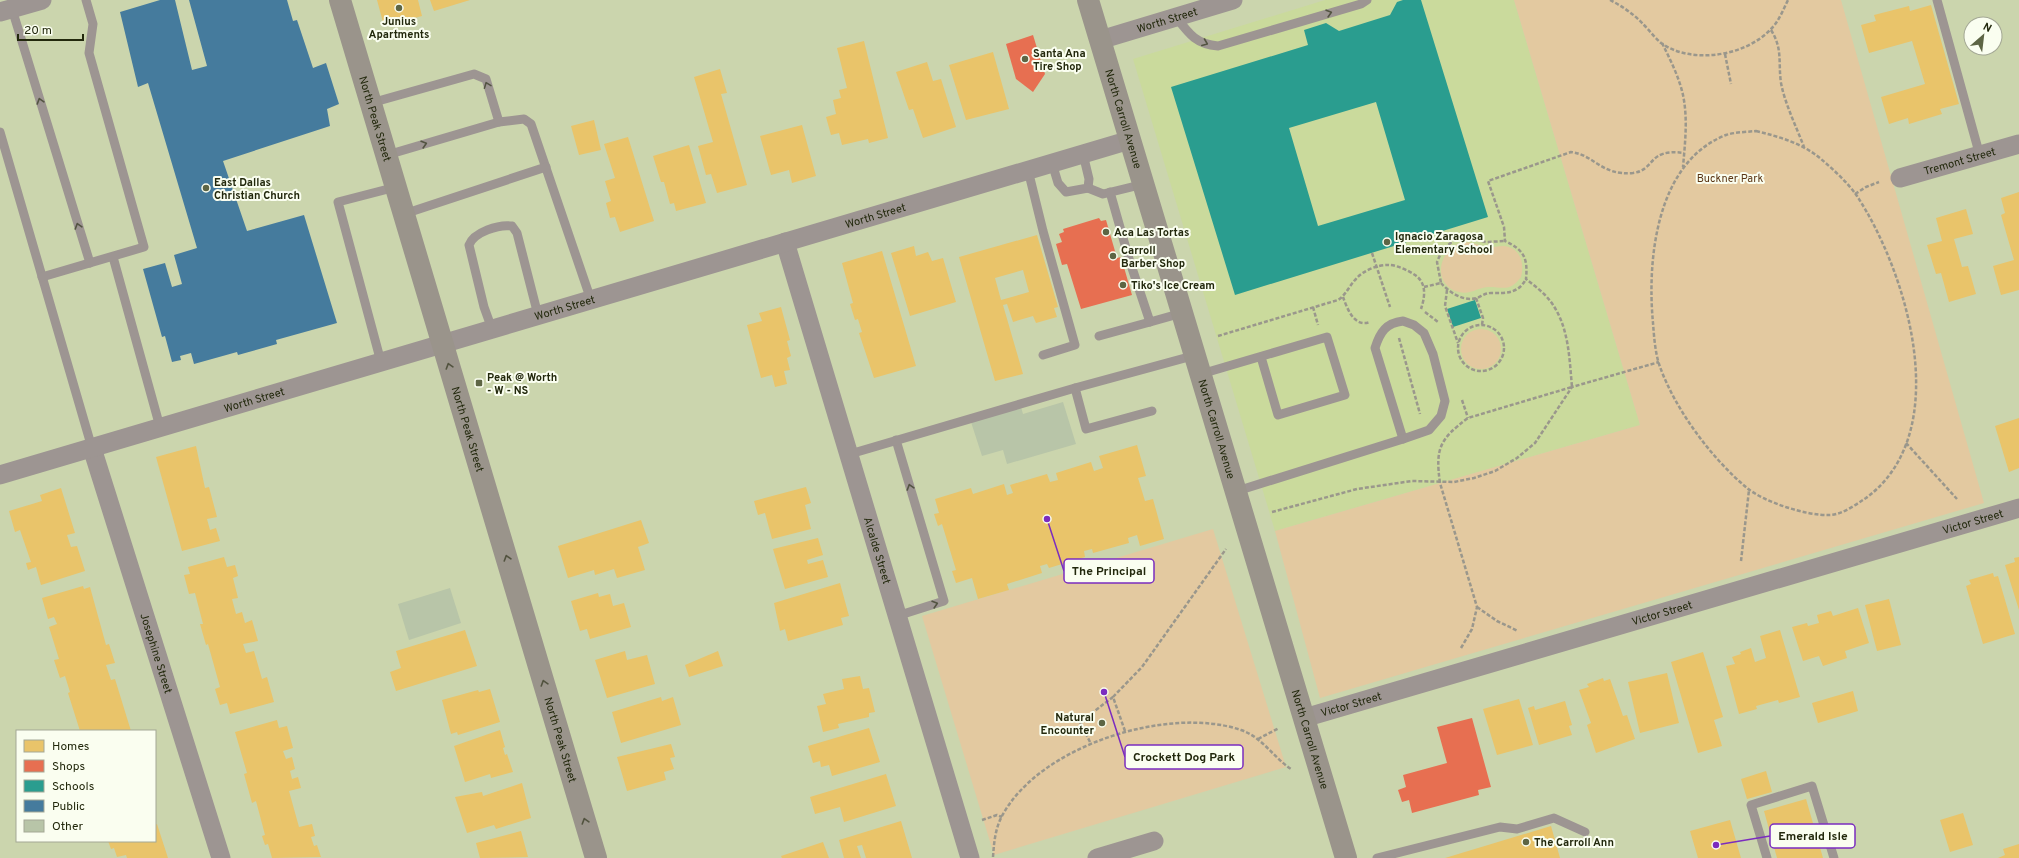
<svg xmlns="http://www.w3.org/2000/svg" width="2019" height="858" viewBox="0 0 2019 858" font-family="Overpass,sans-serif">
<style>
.built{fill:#cada9c}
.green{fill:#e3c9a0}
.homes{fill:#e9c46a;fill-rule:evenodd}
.shops{fill:#e76f51}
.schools{fill:#2a9d8f;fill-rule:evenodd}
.public{fill:#457b9d}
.building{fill:#b8c5a8}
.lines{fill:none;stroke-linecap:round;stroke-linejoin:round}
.path{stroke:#9a978c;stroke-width:2.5;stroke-dasharray:4 2;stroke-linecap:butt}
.lane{stroke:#9d9592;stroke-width:9}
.street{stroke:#9d9592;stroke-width:19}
.secondary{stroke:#9a948b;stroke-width:22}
.oneway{stroke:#535442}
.oneway2{stroke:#52533f}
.poi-dot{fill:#5d6544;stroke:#fafef0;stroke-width:1.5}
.labels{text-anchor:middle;stroke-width:4;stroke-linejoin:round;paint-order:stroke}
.street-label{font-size:11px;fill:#22280c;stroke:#fafef0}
.poi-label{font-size:11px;font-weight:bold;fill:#22280c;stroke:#fafef0;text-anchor:start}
.park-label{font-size:11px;fill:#5b3615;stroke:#fafef0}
.leader{fill:none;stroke:#7b2cbf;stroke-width:1.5}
.callout-dot{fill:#7b2cbf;stroke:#fafef0;stroke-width:1.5}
.callout{fill:#fafef0;stroke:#7b2cbf;stroke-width:1.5}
.callout-label{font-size:12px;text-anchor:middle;font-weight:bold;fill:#22280c}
</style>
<rect width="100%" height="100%" fill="#cbd5ad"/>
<path class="built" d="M1325 0H1514L1640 425 1275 531 1133 59Z"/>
<g class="green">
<path d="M1514 0H1841L1984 503 1320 698 1275 531 1640 425Z"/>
<path d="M1462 242C1471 242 1478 245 1487 247 1492 248 1497 246 1503 246 1520 247 1525 263 1521 277 1510 292 1504 287 1489 287 1478 287 1471 295 1459 292 1432 285 1437 251 1462 242Z"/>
<circle cx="1481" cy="349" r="20"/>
<path d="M1213 529 1286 767 994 855 922 616Z"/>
</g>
<g class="homes">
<path d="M377 0H418L422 16 384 26Z"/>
<path d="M430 0H470L434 11Z"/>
<path d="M1931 5 1959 104 1940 109 1942 114 1909 124 1908 118 1889 124 1881 97 1925 84 1912 41 1869 53 1861 25 1876 21 1874 15 1909 6 1910 11Z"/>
<path d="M864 41 888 138 869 143 868 139 842 145 839 133 831 135 826 117 836 114 833 100 841 98 839 90 847 88 837 48Z"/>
<path d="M993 52 1009 109 966 120 949 65Z"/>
<path d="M927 62 933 81 941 79 956 127 923 138 913 109 909 110 896 72Z"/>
<path d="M720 69 727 93 721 94 747 185 717 193 711 174 706 175 698 146 713 142 694 77Z"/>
<path d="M594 120 601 150 579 155 571 126Z"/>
<path d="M802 125 816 176 792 183 789 170 771 175 760 136Z"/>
<path d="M628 137 654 221 620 232 615 217 610 218 606 203 611 201 605 181 615 178 604 144Z"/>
<path d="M689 145 706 203 676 211 674 203 670 204 664 182H661L653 156Z"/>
<path d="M2019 192V290L2001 295 1993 266 2014 260 2001 215 2005 213 2001 198Z"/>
<path d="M1966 209 1973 234 1954 239 1962 267 1968 266 1976 294 1949 302 1941 273 1936 274 1927 245 1942 241 1936 218Z"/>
<path d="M1037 235 1058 307 1054 308 1057 317 1036 323 1033 316 1013 322 1007 304 1003 305 1023 374 995 381 959 257ZM1023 270 1029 292 1001 300 995 278Z"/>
<path d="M914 246 916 256 928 252 932 261 943 258 956 302 910 316 891 253Z"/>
<path d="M882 251 916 366 874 378 859 333 862 332 858 319 855 320 850 304 853 303 842 263Z"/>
<path d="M781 307 790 340 787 341 791 356 787 358 790 370 784 371 787 384 775 387 772 375 761 378 747 325 762 321 759 313Z"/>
<path d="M2019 418V468L2009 472 1995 426Z"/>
<path d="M1137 445 1146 476 1138 478 1145 501 1153 499 1164 539 1140 546 1137 535 1128 538 1129 543 1093 553 1092 549 1084 551 1085 557 1049 568 1047 564 1040 566 1042 573 1007 584 1009 590 978 599 972 578 956 583 952 571 956 570 942 524 938 526 934 514 939 513 935 499 971 488 973 494 1004 484 1007 495 1013 493 1010 485 1047 474 1050 482 1058 480 1056 473 1091 462 1094 471 1103 468 1099 456Z"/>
<path d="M196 446 205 488 209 487 217 517 207 519 210 530 216 528 220 541 182 551 156 457Z"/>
<path d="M806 487 811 503 805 505 811 529 772 539 765 513 758 515 754 501Z"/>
<path d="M61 488 75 533 67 535 71 547 77 546 85 571 41 585 36 567 28 570 26 563 31 562 20 530 15 532 9 511 42 501 40 495Z"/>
<path d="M641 520 649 543 638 547 645 570 617 578 614 569 595 575 594 570 568 578 558 546Z"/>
<path d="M818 538 823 555 807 560 808 564 823 560 828 577 785 589 773 549Z"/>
<path d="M224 557 227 567 235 565 238 576 233 578 238 598 232 599 236 614 242 612 245 623 252 620 258 641 243 644 246 653 254 651 262 679 267 677 274 702 230 714 227 703 220 705 215 689 220 687 208 644 206 645 200 624H203L195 593 189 594 184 575 190 574 188 567Z"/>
<path d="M2019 557V610L2005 565 2015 562 2014 558Z"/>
<path d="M1993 573 1994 577 1998 576 2015 634 1983 644 1966 586 1971 584 1969 580Z"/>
<path d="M840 583 849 616 841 618 843 625 788 641 785 629 780 631 774 603Z"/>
<path d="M83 586 84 589 90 587 106 645 109 644 115 663 106 665 111 680 115 679 131 731H80L68 693 70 692 65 676 60 678 54 660 59 659 49 627 57 624 54 617 48 619 42 598Z"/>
<path d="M598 593 599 597 610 594 613 606 624 603 631 627 590 639 587 629 580 631 571 601Z"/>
<path d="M1889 599 1901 645 1877 651 1865 605Z"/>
<path d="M1858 608 1869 643 1845 651 1847 658 1823 666 1819 656 1803 661 1792 627 1807 623 1808 626 1819 623 1817 615 1831 611 1833 616Z"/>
<path d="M465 630 477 666 396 691 390 672 401 668 396 651Z"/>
<path d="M1780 630 1800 697 1779 703 1778 700 1756 706 1757 709 1739 714 1726 666 1735 664 1732 657 1741 654 1740 652 1751 648 1755 662 1766 658 1760 636Z"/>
<path d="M625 651 627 660 647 655 655 684 607 698 595 660Z"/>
<path d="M718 651 723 666 689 677 685 665Z"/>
<path d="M1703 652 1723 717 1714 720 1722 746 1698 753 1671 662Z"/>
<path d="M1667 673 1679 723 1640 733 1628 682Z"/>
<path d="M860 676 863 689 869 688 875 712 869 713V717L838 724 839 728 823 732 817 706 826 704 823 694 844 689 842 679Z"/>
<path d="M1603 678 1604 681 1610 679 1623 716 1627 715 1635 739 1596 753 1587 725 1591 723 1579 690 1589 687 1587 684Z"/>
<path d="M490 689 500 722 458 735 457 732 451 734 442 700 478 690 479 692Z"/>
<path d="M1853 691 1858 711 1818 723 1812 703Z"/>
<path d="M661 697 662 701 673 697 681 725 621 743 612 712Z"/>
<path d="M1519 699 1533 745 1497 755 1483 709Z"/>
<path d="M1565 701 1572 725 1569 726 1572 735 1539 745 1528 708 1534 706 1535 710Z"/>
<path d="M277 720 279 728 287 726 293 748 283 751 286 759 292 757 295 769 290 771 292 779 298 777 301 788 289 791 299 827 312 824 315 836 311 837 314 846 317 845 321 857 272 858 268 844 265 845 262 836 265 835 256 801 252 803 244 774 247 773 235 732Z"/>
<path d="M869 728 880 762 832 776 829 765 821 767 820 761 813 763 808 746Z"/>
<path d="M500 730 505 747 503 748 505 755 507 754 513 772 491 778 490 774 465 782 454 746Z"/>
<path d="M671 744 675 757 670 758 674 769 664 772 666 780 627 791 617 757Z"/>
<path d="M1766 771 1772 792 1747 799 1741 779Z"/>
<path d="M886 774 896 806 844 822 840 807 815 814 810 797Z"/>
<path d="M522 783 531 818 496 829 494 825 467 833 455 797 482 792 483 796Z"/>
<path d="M1806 799 1823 858H1777L1764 811Z"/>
<path d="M1963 813 1973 845 1950 852 1940 820Z"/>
<path d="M1730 820 1741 858H1698L1690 831Z"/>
<path d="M901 821 912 858H866L862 845 857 846 861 858H844L839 840Z"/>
<path d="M157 824 168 858H127L126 855 117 857 114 848 111 849 108 841H155V825Z"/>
<path d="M1551 826 1560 858H1445Z"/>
<path d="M521 831 528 857 480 858 476 843Z"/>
<path d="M823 842 829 858H782L781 856Z"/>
<path d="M2019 844V858H1998L2005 855 2003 849Z"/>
</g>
<g class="shops">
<path d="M1033 35 1045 74 1033 92 1016 79 1006 44Z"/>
<path d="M1099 218 1101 221 1106 220 1117 258 1121 257 1132 295 1081 309 1067 264 1062 265 1056 244 1062 242 1059 234 1064 232 1063 229Z"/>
<path d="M1472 718 1491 787 1478 790 1479 795 1412 813 1409 800 1402 802 1398 790 1406 787 1403 775 1447 763 1437 727Z"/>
</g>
<g class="schools">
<path d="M1403 0H1421L1488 217 1235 295 1171 87 1308 45 1304 30 1326 23 1339 31 1390 15 1397 2ZM1376 102 1405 200 1318 226 1289 128Z"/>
<path d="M1475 300 1481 318 1453 327 1447 309Z"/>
</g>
<path class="public" d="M160 0H175L192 70 207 66 189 0H287L293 21 297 20 313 68 326 63 339 104 327 109 330 126 223 161 247 231 304 215 337 323 276 340 277 344 238 355 237 352 194 364 191 353 180 356 181 360 172 362 165 336 162 337 143 269 165 263 172 287 182 284 174 255 197 248 148 83 138 87 120 12Z"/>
<g class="building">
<path d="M1063 402 1076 444 1007 464 1003 450 982 456 971 422 1021 407 1023 414Z"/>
<path d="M450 588 461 623 409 640 398 604Z"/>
</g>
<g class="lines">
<g class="path">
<path d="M1610 0C1622 6 1635 15 1644 25 1650 31 1655 38 1661 43 1692 65 1746 56 1771 29 1779 21 1783 10 1788 0"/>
<path d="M1771 30C1783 49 1778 62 1781 83 1785 104 1796 126 1804 147"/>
<path d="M1662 43C1670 59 1679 77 1683 95 1688 119 1685 143 1683 167"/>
<path d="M1725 54 1731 84"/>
<path d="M1756 131C1780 137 1802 143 1821 159 1834 170 1848 183 1857 196 1907 272 1956 432 1866 498 1855 505 1842 515 1829 515 1807 516 1764 502 1747 488 1711 458 1674 408 1659 364 1655 351 1654 336 1653 323 1647 260 1656 162 1726 135 1735 132 1747 132 1756 131Z"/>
<path d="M1855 194 1866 187 1879 182"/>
<path d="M1372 253 1390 307"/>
<path d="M1441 283C1449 292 1463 302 1477 298 1482 296 1485 293 1491 293 1506 293 1518 294 1526 279"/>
<path d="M1424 287 1441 283 1437 262 1440 255 1444 248 1456 239 1466 237 1486 242 1505 241"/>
<path d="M1447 290 1445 306 1458 343"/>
<path d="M1343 297C1347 308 1354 328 1370 322"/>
<path d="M1476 298 1483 318 1482 325"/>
<path d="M1313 307 1318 325"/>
<path d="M1425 312 1438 322"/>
<circle cx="1481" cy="348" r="23"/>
<path d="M1218 336 1338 300C1346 295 1349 286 1356 279 1362 271 1379 264 1389 265 1397 265 1409 271 1415 275 1427 283 1425 297 1421 309"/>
<path d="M1399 338 1420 414"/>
<path d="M1462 400 1468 418"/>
<path d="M1906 443 1957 499"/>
<path d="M1272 512 1357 489 1412 481 1454 482 1474 478 1495 471 1517 458 1535 443 1572 387 1659 362"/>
<path d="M1741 561 1749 490"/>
<path d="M1477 607 1497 621 1518 631"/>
<path d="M1461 648 1472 629 1477 607 1440 483C1435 448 1440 439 1468 418L1572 387C1569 355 1569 320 1545 295 1539 289 1532 284 1526 279 1528 258 1524 250 1505 241L1504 227 1488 181 1571 152C1595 155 1601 176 1633 173 1656 170 1647 148 1684 153"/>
<path d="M1125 731 1113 697 1142 667 1226 549"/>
<path d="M1258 739 1279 728"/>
<path d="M1090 742 1080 722 1113 697"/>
<path d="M982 820 997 815 1002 817"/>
<path d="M993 857C994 843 995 829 1002 816 1039 746 1168 705 1241 730 1262 737 1273 757 1291 769"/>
</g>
<g class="lane">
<path d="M1937 0 1980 156"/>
<path d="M12 9 90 263"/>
<path d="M1176 17C1189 34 1196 44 1218 46L1361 4 1367 0"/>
<path d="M371 103 474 74 486 79 499 122"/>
<path d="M0 132 92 448"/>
<path d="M387 155 499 122 524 119 531 124 591 300"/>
<path d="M1052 163 1058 183 1066 192 1088 188 1089 179 1083 154"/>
<path d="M1028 170 1043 231 1075 345 1043 355"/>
<path d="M1088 188 1103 194 1144 184"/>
<path d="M1110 192 1129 259 1150 322 1182 313"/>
<path d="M404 214 546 167"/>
<path d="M113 257 160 427"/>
<path d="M42 277 144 247 89 53 93 24 86 0"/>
<path d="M1403 321 1414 325 1424 333 1433 354 1445 401 1441 416 1429 430 1403 439 1375 348C1380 332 1386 323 1403 321Z"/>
<path d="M492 329 484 307 469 245C474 232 499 224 512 226L517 233 538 315"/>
<path d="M1099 336 1150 322"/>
<path d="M381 362 338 202 396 187"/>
<path d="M1201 374 1327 337 1345 395 1278 415 1261 357"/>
<path d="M1075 388 1086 429 1152 411"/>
<path d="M896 440 944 601 897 616"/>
<path d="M850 454 1075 388 1196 355"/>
<path d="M1237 491 1403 439"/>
<path d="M1377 858 1500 827 1517 829 1554 818 1585 832"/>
<path d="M1767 858 1751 805 1812 786 1834 858"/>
</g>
<g class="street">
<path d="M0 12 42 0"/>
<path id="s1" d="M1100 40 1233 0"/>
<path id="s2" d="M1900 178 2019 144"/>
<path id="s3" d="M785 242 970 858"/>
<path id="s4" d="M92 448 221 858"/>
<path id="s5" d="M0 475 1130 140"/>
<path id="s6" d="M1304 718 2019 508"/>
<path d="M1097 858 1154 841"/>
</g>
<g class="secondary">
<path id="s7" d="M340 0 596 858"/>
<path id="s8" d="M1088 0 1346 858"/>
</g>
</g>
<defs><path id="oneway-chevron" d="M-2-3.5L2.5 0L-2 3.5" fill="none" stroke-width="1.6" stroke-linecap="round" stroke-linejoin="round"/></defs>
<g class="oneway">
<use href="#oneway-chevron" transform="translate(1329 13) rotate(-16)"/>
<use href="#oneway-chevron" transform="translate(1205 43) rotate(22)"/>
<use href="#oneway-chevron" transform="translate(487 85) rotate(-111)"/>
<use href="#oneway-chevron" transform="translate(40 101) rotate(-107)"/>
<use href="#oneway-chevron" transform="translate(424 144) rotate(-17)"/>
<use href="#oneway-chevron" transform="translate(78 226) rotate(-107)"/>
<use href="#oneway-chevron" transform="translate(910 487) rotate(-107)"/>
<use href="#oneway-chevron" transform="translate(935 604) rotate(-17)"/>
</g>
<g class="oneway2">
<use href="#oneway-chevron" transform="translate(449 366) rotate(-107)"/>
<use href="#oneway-chevron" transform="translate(507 558) rotate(-107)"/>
<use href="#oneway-chevron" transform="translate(544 683) rotate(-107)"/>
<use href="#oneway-chevron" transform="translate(585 821) rotate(-107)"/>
</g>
<g class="poi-dot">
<circle cx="399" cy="8" r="4"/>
<circle cx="1025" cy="59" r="4"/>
<circle cx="206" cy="188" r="4"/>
<circle cx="1106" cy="232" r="4"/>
<circle cx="1387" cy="242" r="4"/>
<circle cx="1113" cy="256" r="4"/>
<circle cx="1123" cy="285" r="4"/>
<rect x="475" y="379" width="8" height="8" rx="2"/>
<circle cx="1102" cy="723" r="4"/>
<circle cx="1526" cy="842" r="4"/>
</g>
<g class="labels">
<g class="street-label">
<text dy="4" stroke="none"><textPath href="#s1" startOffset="70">Worth Street</textPath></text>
<text dy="4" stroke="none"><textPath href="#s7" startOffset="124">North Peak Street</textPath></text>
<text dy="4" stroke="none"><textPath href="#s8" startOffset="124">North Carroll Avenue</textPath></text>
<text dy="4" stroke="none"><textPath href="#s2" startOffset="62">Tremont Street</textPath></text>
<text dy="4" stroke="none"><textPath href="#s5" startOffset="913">Worth Street</textPath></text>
<text dy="4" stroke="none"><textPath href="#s5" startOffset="589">Worth Street</textPath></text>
<text dy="4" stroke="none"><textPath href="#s5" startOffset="265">Worth Street</textPath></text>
<text dy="4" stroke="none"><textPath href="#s7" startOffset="448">North Peak Street</textPath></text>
<text dy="4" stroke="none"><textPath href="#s8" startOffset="448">North Carroll Avenue</textPath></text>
<text dy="4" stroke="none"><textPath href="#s6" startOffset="697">Victor Street</textPath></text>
<text dy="4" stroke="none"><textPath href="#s3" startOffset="322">Alcalde Street</textPath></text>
<text dy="4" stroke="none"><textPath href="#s6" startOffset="373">Victor Street</textPath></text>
<text dy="4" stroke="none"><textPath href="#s4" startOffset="215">Josephine Street</textPath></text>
<text dy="4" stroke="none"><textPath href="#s6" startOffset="49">Victor Street</textPath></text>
<text dy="4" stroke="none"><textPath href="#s7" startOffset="772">North Peak Street</textPath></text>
<text dy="4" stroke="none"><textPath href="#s8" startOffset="772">North Carroll Avenue</textPath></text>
</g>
<g class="poi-label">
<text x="399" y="25" text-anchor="middle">Junius<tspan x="399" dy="13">Apartments</tspan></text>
<text x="1033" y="57">Santa Ana<tspan x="1033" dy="13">Tire Shop</tspan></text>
<text x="214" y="186">East Dallas<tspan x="214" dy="13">Christian Church</tspan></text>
<text x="1114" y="236">Aca Las Tortas</text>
<text x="1395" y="240">Ignacio Zaragosa<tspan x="1395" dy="13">Elementary School</tspan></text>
<text x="1121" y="254">Carroll<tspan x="1121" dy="13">Barber Shop</tspan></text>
<text x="1131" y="289">Tiko's Ice Cream</text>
<text x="487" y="381">Peak @ Worth<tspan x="487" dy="13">- W - NS</tspan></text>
<text x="1094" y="721" text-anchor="end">Natural<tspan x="1094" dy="13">Encounter</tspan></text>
<text x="1534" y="846">The Carroll Ann</text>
</g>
<g class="park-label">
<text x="1730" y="182">Buckner Park</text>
</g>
</g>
<path class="leader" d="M1047 519L1064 571M1104 692L1125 757M1716 845L1770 836"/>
<g class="callout-dot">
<circle cx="1047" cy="519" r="4"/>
<circle cx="1104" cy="692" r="4"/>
<circle cx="1716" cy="845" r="4"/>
</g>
<g class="callout">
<rect x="1064" y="559" width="90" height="24" rx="4"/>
<rect x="1125" y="745" width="118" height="24" rx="4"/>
<rect x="1770" y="824" width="85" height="24" rx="4"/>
</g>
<g class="callout-label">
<text x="1109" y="575">The Principal</text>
<text x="1184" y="761">Crockett Dog Park</text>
<text x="1813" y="840">Emerald Isle</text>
</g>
<rect x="16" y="730" width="140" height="112" fill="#fafef0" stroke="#a4a895"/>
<rect x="24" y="740" width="20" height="12" fill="#e9c46a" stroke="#a4a895"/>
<text x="52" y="750" font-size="12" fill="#22280c">Homes</text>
<rect x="24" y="760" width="20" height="12" fill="#e76f51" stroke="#a4a895"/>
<text x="52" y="770" font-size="12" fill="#22280c">Shops</text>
<rect x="24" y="780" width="20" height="12" fill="#2a9d8f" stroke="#a4a895"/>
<text x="52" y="790" font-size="12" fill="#22280c">Schools</text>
<rect x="24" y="800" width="20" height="12" fill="#457b9d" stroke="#a4a895"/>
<text x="52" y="810" font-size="12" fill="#22280c">Public</text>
<rect x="24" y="820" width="20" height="12" fill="#b8c5a8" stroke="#a4a895"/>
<text x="52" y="830" font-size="12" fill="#22280c">Other</text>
<g transform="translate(1983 36) rotate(28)"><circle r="19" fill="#fafef0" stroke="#a4a895"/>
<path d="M0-3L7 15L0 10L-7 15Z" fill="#5d6544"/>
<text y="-6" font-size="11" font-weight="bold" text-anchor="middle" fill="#22280c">N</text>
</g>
<path d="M18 34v6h65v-6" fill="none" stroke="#22280c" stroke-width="2"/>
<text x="24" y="34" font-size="12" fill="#22280c" stroke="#fafef0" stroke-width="3" paint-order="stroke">20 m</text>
</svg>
